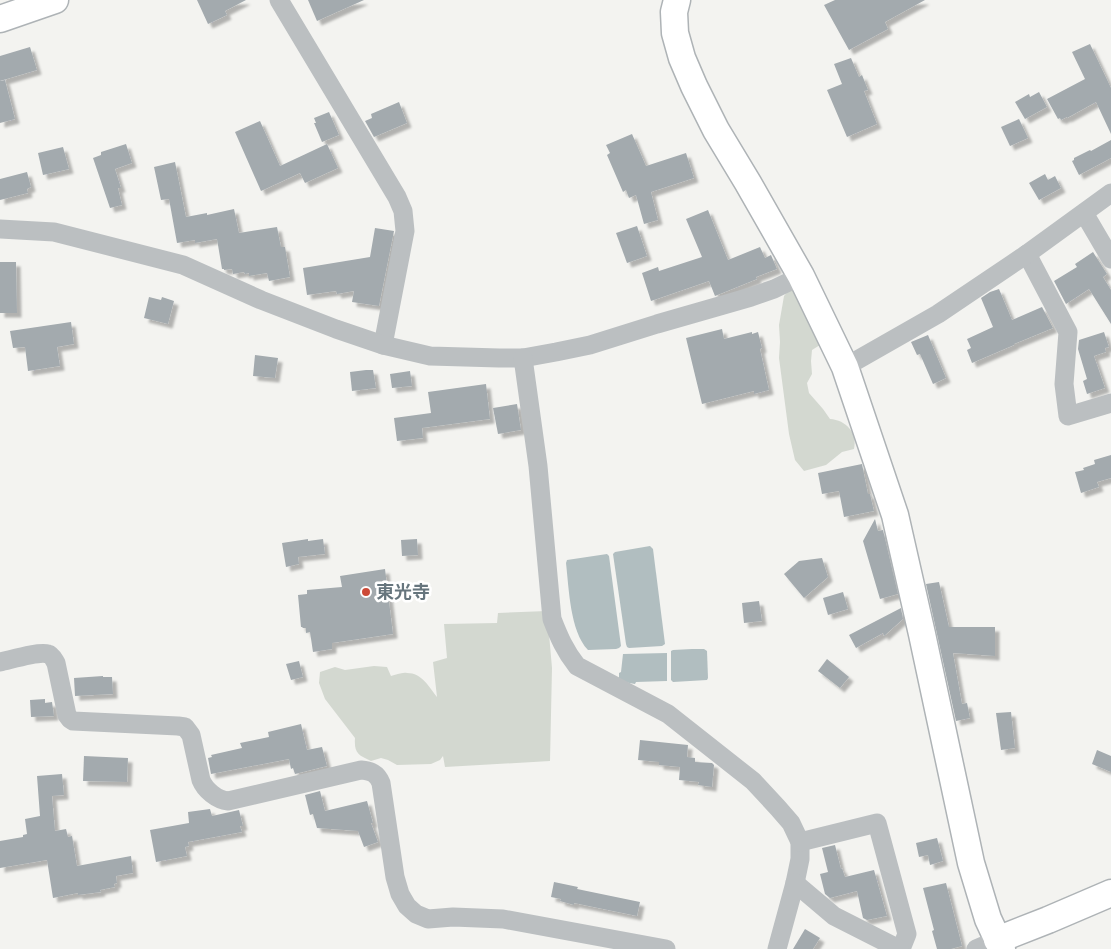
<svg xmlns="http://www.w3.org/2000/svg" width="1111" height="949" viewBox="0 0 1111 949" font-family="'Noto Sans','Noto Sans JP',sans-serif">
<style>
.green{fill:#d3d8d0}
.water{fill:#b1bec0}
.building{fill:#a3aaae;filter:url(#shadow)}
.lines{fill:none;stroke-linecap:round;stroke-linejoin:round}
.secondary-casing{stroke:#aeb3b6;stroke-width:29}
.street{stroke:#bbbfc1;stroke-width:19}
.secondary{stroke:#fff;stroke-width:26}
.poi-dot{fill:#cc4a37;stroke:#fff;stroke-width:2}
.labels{text-anchor:middle;stroke-width:5;stroke-linejoin:round;paint-order:stroke}
.poi-label{font-size:18px;font-weight:bold;fill:#66757d;stroke:#fff;text-anchor:start}
</style>
<defs>
<filter id="shadow"><feDropShadow dx="4.5" dy="4.5" stdDeviation="1" flood-color="#0004"/></filter>
</defs>
<rect width="100%" height="100%" fill="#f3f3f0"/>
<g class="green">
<path d="M789 290 796 291 820 345 812 350 811 361 812 374 807 383 809 393 823 409 830 419C846 420 858 433 854 449L842 452 826 465 804 471 795 460 789 434 779 358 780 342 779 325 784 296Z"/>
<path d="M547 611 552 668 550 761 445 767 443 756 440 760 431 764 397 765 388 760 381 758 371 761C358 755 354 753 355 738L325 699 319 683 320 672 335 667 345 670 374 666 387 667 391 676C396 675 402 672 407 673 422 673 429 687 437 697L433 662 447 658 444 624 497 623 498 613Z"/>
</g>
<g class="water">
<path d="M650 546 653 549 665 644 662 646 629 648 627 647 626 644 613 554 615 552Z"/>
<path d="M607 554 609 556 621 646 619 648 616 649 588 650C570 631 569 589 566 563L567 560Z"/>
<path d="M692 649H704L707 651 708 678 707 680 673 682 671 680V651L673 650Z"/>
<path d="M667 653V681L636 682 635 684 624 682 619 680V673L621 672 623 654Z"/>
</g>
<g class="building">
<path d="M197 0H246L225 11 227 15 208 24Z"/>
<path d="M308 0H364L317 21Z"/>
<path d="M835 0H925L885 22 888 29 849 50 824 5Z"/>
<path d="M1090 44 1111 88V134L1096 102 1067 118V117L1061 120 1060 118 1058 119 1047 99 1085 79 1072 52Z"/>
<path d="M30 47 37 70 0 81V56Z"/>
<path d="M851 58 859 77 862 75 868 90 864 91 877 124 847 137 827 90 842 84 834 64Z"/>
<path d="M5 80 15 119 0 123V81Z"/>
<path d="M1039 92 1047 107 1025 119 1015 102 1029 94 1030 97Z"/>
<path d="M399 102 407 123 374 137 365 121 372 118 371 114Z"/>
<path d="M329 112 339 135 322 142 314 123H316L314 118Z"/>
<path d="M1019 119 1028 138 1010 146 1001 127Z"/>
<path d="M260 121 280 166 327 144 338 168 305 183 300 173 261 191 235 132Z"/>
<path d="M632 134 646 166 686 153 694 178 651 192 658 220 644 224 636 195 629 198 626 190 623 192 607 155 610 153 606 145Z"/>
<path d="M1111 140V158L1079 175 1072 161 1074 160V158L1090 150 1091 151Z"/>
<path d="M126 144 132 163 115 169 121 188H118L122 205 110 208 93 158 101 155V152Z"/>
<path d="M63 147 69 169 43 175 38 153Z"/>
<path d="M175 162 186 217 207 213V215L234 209 239 233 277 227 281 247H285L290 277 269 281 267 273 249 276V273L245 274 244 272 233 274 232 269 224 270V269H222L217 239 195 243V240L177 243 169 199 161 200 154 167Z"/>
<path d="M27 172 31 187 27 189 28 193 0 200V179Z"/>
<path d="M1045 174 1048 180 1055 176 1061 188 1039 200 1029 183Z"/>
<path d="M708 210 728 260 760 247 765 258 771 255 777 269 756 277 757 279 715 296 709 281 651 301 642 273 658 267 659 271 702 257 686 219Z"/>
<path d="M637 226 647 256 627 263 616 233Z"/>
<path d="M375 228 394 231 379 306 352 302 354 291 337 294 336 291 307 295 303 268 370 257Z"/>
<path d="M1093 252 1107 274 1103 277 1111 290V324L1089 289 1066 304 1054 281 1077 267 1075 264Z"/>
<path d="M0 262H16L17 313H0Z"/>
<path d="M999 289 1012 320 1042 307 1053 328 1014 344V345L972 363 967 350 971 348 967 339 993 327 981 298 990 292Z"/>
<path d="M149 297 161 300 162 297 174 301 168 324 144 318Z"/>
<path d="M71 322 74 344 57 347 60 366 28 371 25 347 13 348 10 331Z"/>
<path d="M722 329 724 339 752 332V334L758 332 762 348 760 349 769 390 754 394V391L702 404 686 338Z"/>
<path d="M1104 332 1109 347 1105 348 1106 352 1094 356 1105 388 1087 394 1083 381 1087 379 1078 349 1079 340Z"/>
<path d="M928 335 946 378 933 384 920 354 917 355 911 342Z"/>
<path d="M255 355 278 358 275 378 253 376Z"/>
<path d="M366 370H373L376 388 352 391 350 372Z"/>
<path d="M410 371 412 386 392 388 390 374Z"/>
<path d="M486 384 490 419 422 428 423 438 397 441 394 418 431 413 428 392Z"/>
<path d="M517 404 521 430 498 434 493 408Z"/>
<path d="M1111 455V478L1097 482 1099 487 1081 493 1075 472 1084 470 1083 468 1095 464 1094 460Z"/>
<path d="M862 464 868 494H870L874 511 844 517 839 491 822 494 818 473Z"/>
<path d="M875 519 878 531 883 530 898 594 880 599 863 541Z"/>
<path d="M308 539V541L323 539 325 554 298 557 299 564 286 567 282 543Z"/>
<path d="M417 539 418 555 402 556 401 540Z"/>
<path d="M822 558 828 577 804 598 784 574 799 561Z"/>
<path d="M385 569 393 634 332 643V649L313 652 310 632 306 633V628H303L302 627H301L298 595 307 594V590L342 587 340 576Z"/>
<path d="M939 582 949 627H995V656L953 653 962 704 967 703 970 718 956 721 926 584Z"/>
<path d="M843 592 848 609 828 615 823 598Z"/>
<path d="M759 601 762 621 744 623 742 603Z"/>
<path d="M901 608 903 619 884 636 883 633 856 648 849 635Z"/>
<path d="M827 659 849 677 840 688 818 671Z"/>
<path d="M299 661 303 677 291 680 286 664Z"/>
<path d="M103 676V677H112L113 694 75 696 74 678Z"/>
<path d="M45 699V703L52 702 54 716 31 717 30 700Z"/>
<path d="M1011 712 1015 748 1001 750 996 713Z"/>
<path d="M301 724 307 750 322 747 327 766 295 774 293 768 291 769 289 759 211 774 208 758 212 757 211 755 242 748 240 743 269 737 268 732Z"/>
<path d="M640 740 688 745 687 757 695 758V762L712 763 714 765 712 787 698 785 699 782 679 780 680 767 659 765V762L638 760Z"/>
<path d="M1097 750 1111 756V772L1092 764Z"/>
<path d="M84 756 128 758 127 782 83 781Z"/>
<path d="M62 774 64 795 52 796 55 831 66 829 68 837 72 836 77 866 131 856 133 873 116 876 117 883 114 884 115 887 100 890 101 892 78 895V893L53 898 47 860 0 868V841L23 837V835L27 834 25 819 40 816 37 776Z"/>
<path d="M320 791 325 811 367 801 373 823H371L378 842 364 847 358 831 317 828 313 814 310 815 305 795Z"/>
<path d="M210 809 212 816 239 810 243 826H240L242 832 188 842 189 846 185 847 187 856 156 862 150 830 189 823 188 812Z"/>
<path d="M937 838 943 861 930 865 928 855 919 857 916 843Z"/>
<path d="M835 845 841 869 842 868 845 877 874 870 887 916 867 920 863 918 857 891 830 898 825 894 820 874 828 872 822 848Z"/>
<path d="M554 882 578 887 577 889 640 902 637 916 574 903V905L560 901 561 899 551 897Z"/>
<path d="M946 883 962 946 951 949H937L932 931 934 930 923 888Z"/>
<path d="M805 929 820 938 813 949H793Z"/>
</g>
<g class="lines">
<g class="secondary-casing">
<g id="secondary">
<path d="M677 0 674 12 675 33 682 58 694 86 716 130 748 183 801 276 845 367 895 515 922 634 971 863 988 919 1002 949"/>
<path d="M0 19 55 0"/>
<path d="M997 940 1048 920 1111 893"/>
</g>
</g>
<g class="street">
<path d="M279 0 397 197 403 211 405 231 383 345"/>
<path d="M1084 213 1111 259"/>
<path d="M0 229 54 232 183 265 261 300 336 329 383 345 430 356 499 358H523L556 352 590 345 657 324 751 297 774 289 801 276"/>
<path d="M1027 254 1068 332 1064 384 1068 416 1111 403"/>
<path d="M523 358 538 466 552 619C559 637 565 651 577 666L668 714 753 781 778 808 791 823 800 842V859L795 883 777 949"/>
<path d="M845 367 938 314 1027 254 1111 193"/>
<path d="M0 662C10 660 39 651 48 654 52 655 54 660 56 663L67 715 70 719 73 721 178 726 185 727 191 735 201 780C205 790 217 800 228 801L361 770C371 771 377 773 381 783L395 877 400 894 407 906 416 914 428 919 453 917 503 919 666 949"/>
<path d="M800 842 877 823 907 934 901 949"/>
<path d="M795 883 834 916 899 949"/>
<path d="M976 949 997 940"/>
</g>
<use href="#secondary" class="secondary"/>
</g>
<circle class="poi-dot" cx="366" cy="592" r="5"/>
<g class="labels">
<g class="poi-label">
<text x="376" y="598">東光寺</text>
</g>
</g>
</svg>
